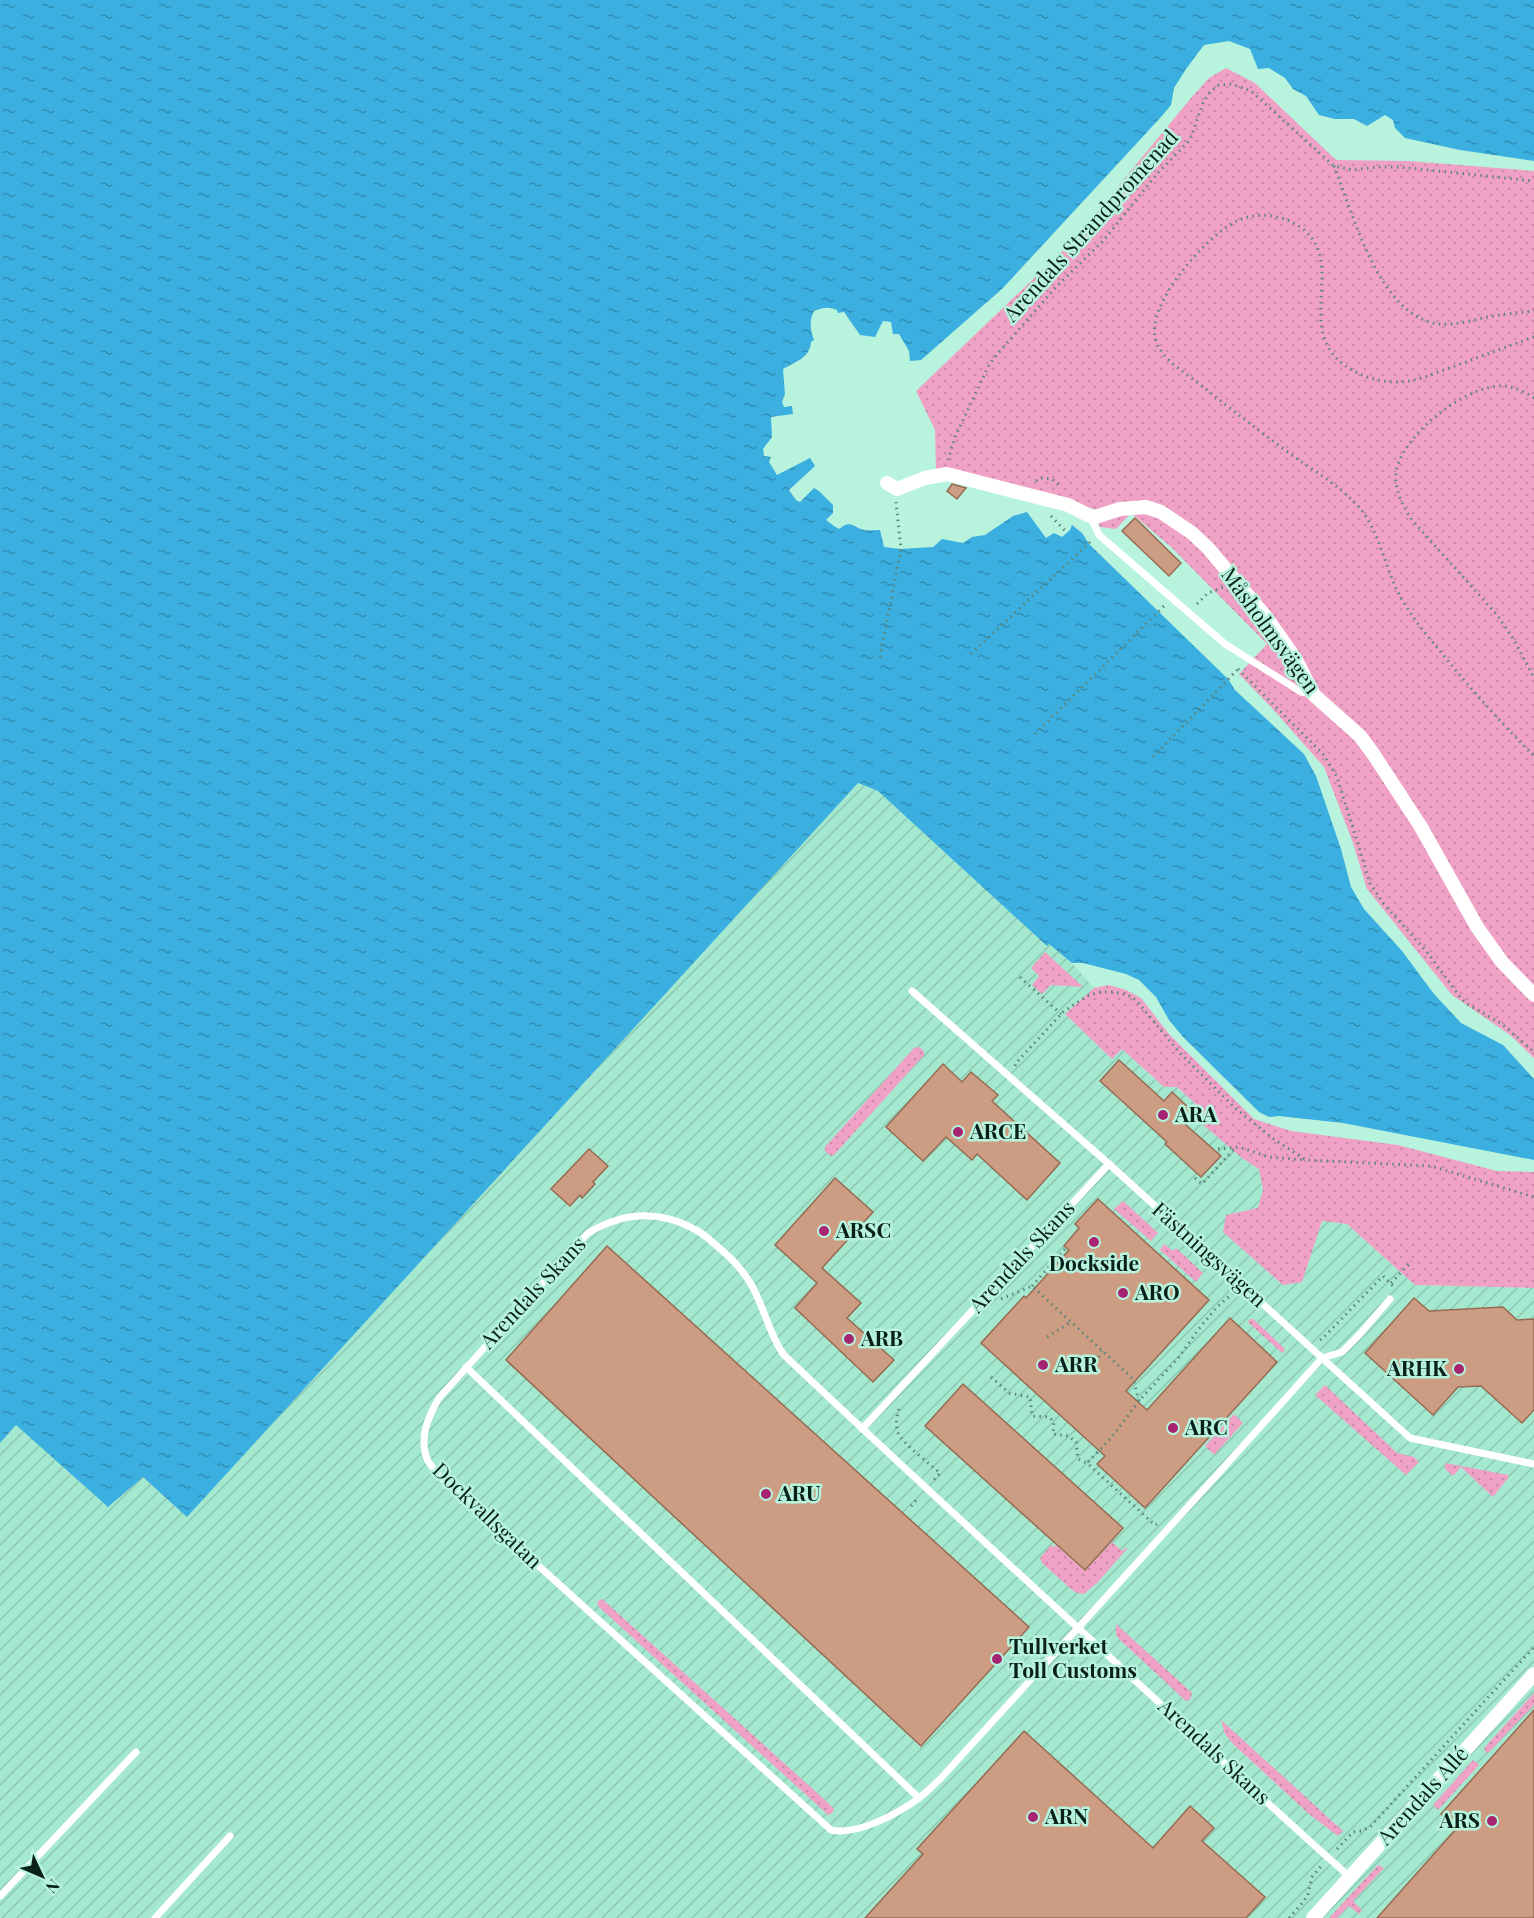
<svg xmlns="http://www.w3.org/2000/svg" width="1534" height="1918" viewBox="0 0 1534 1918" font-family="'Playfair Display',serif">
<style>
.industrial{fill:url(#industrial-furrows)}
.grass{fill:url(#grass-dots)}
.water{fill:url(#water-ripples)}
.building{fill:#cc9d82;stroke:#976b52;stroke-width:1.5}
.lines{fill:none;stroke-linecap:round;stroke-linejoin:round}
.path{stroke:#5c8577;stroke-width:3;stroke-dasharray:1.5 4.5;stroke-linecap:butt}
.service{stroke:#fff;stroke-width:7}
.minor{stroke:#fff;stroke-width:14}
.poi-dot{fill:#a72470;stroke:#b7f3dd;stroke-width:2}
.labels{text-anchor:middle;stroke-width:5;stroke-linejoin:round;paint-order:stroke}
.street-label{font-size:21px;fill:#09211a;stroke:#b7f3dd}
.poi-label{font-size:21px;font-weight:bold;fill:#09211a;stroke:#b7f3dd;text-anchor:start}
</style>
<defs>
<pattern id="industrial-furrows" width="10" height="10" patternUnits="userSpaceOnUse" patternTransform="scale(1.5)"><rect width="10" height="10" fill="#a4e8cf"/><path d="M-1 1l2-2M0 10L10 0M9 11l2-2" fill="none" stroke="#8cc7b1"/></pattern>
<pattern id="grass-dots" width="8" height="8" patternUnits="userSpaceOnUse" patternTransform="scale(1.5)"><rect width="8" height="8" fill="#f0a2c6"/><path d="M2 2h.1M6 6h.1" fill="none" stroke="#cc8baa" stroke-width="1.8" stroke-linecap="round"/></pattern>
<pattern id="water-ripples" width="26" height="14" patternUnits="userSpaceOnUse" patternTransform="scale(1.5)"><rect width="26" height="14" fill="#3bafe0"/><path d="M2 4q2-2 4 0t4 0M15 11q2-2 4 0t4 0" fill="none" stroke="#308eb5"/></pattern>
</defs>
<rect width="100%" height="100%" fill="#b7f3dd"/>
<path class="industrial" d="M857 783 878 791 1047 945 1049 944 1072 963 1094 988 1066 1014 1112 1059 1122 1049 1164 1087H1177L1202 1110 1242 1158 1259 1169 1263 1190 1258 1208 1226 1215 1302 1282 1322 1221 1347 1224 1415 1285 1534 1288V1918H0V1443L16 1425 108 1507 143 1476 187 1517Z"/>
<g class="grass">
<path d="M1226 68 1255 83 1336 160 1409 161 1534 171V1058L1510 1035 1452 995 1367 889 1353 843 1324 767 1272 708 1239 674 1267 644 1171 547 1131 513 1116 529 1100 527 1094 509 1025 490 936 469 935 430 916 391 1073 241 1191 98 1209 78Z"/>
<path d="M1045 952 1083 987 1051 985 1042 994 1032 985 1039 976 1031 968Z"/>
<path d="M1109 985 1126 990 1141 998 1170 1035 1254 1119 1291 1131 1398 1145 1497 1171 1534 1172V1288L1415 1285 1347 1224 1322 1221 1302 1282 1283 1285 1223 1232 1226 1215 1258 1208 1263 1190 1259 1169 1242 1158 1202 1124V1110L1177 1087H1164L1122 1049 1112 1059 1065 1014 1094 988Z"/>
<path d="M919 1047 924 1051V1055L834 1155 831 1156 825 1151V1147L914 1048Z"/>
<path d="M1123 1201 1158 1233 1151 1241 1114 1209Z"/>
<path d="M1164 1244 1173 1251 1176 1248 1203 1273 1196 1282 1160 1250Z"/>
<path d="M1250 1319H1253L1284 1348 1285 1350 1282 1353 1248 1322Z"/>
<path d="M1325 1385 1397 1453 1414 1457 1419 1462 1406 1475 1315 1395Z"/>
<path d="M1234 1414 1243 1423 1214 1455 1205 1446Z"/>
<path d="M1445 1463 1508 1475 1509 1477 1493 1497 1461 1467 1453 1476 1445 1469Z"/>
<path d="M1112 1542 1122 1551 1127 1547V1549L1097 1583 1084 1594 1077 1593 1072 1590 1042 1563 1040 1558 1051 1545 1054 1547 1056 1545 1085 1571Z"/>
<path d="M602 1599 826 1801 834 1809 832 1813 828 1815 825 1812 599 1607 597 1602Z"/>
<path d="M1116 1624 1192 1693 1190 1700 1186 1701 1121 1641 1116 1635Z"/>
<path d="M1534 1693V1705L1490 1751 1486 1753 1484 1748Z"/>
<path d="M1221 1720 1343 1831 1338 1836 1309 1814 1233 1744 1225 1734Z"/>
<path d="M1473 1760 1479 1765 1438 1810 1433 1805Z"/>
<path d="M1378 1865 1384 1868 1353 1901 1362 1910 1359 1914 1349 1906 1337 1918H1329Z"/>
</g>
<path class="water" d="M0 0H1534V161L1460 150 1405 138 1395 128 1393 120 1385 115 1367 126 1354 119H1335L1319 115 1306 96 1293 89 1285 78 1269 68 1258 69 1250 49 1229 41 1204 45 1186 69 1174 88 1171 105 1161 117 1002 289 921 360 910 361 909 351 899 334H893L891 322 883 321 875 337 860 335 844 312 838 313 837 310C828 306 822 308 814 311 809 322 810 328 814 340L811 342C810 358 795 362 783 369L785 394 782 402 784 407 792 406 793 414 771 417 772 437 763 449 764 456 771 457 769 462 777 475 810 458 815 466 789 490 796 500 800 502 814 488 819 491 833 505V513L826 520 834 526 839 529C851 519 853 527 864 530 868 531 875 530 880 530L884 547 901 549 933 547 942 539 963 543 972 537 985 535 1013 516 1027 512 1046 538 1054 533 1062 537 1070 530 1072 525 1082 533 1089 544 1228 679 1235 690 1304 754 1316 776 1341 849 1351 887 1364 909 1402 951 1434 994 1461 1023 1503 1045 1534 1079V1160L1343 1123 1279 1116 1269 1117 1259 1112 1183 1037 1169 1020 1156 997 1139 980 1126 974 1083 963H1072L1049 944 1047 946 878 791 858 783 187 1517 143 1477 108 1507 16 1425 0 1443Z"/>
<g class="building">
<path d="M952 484 966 488 957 499 947 491Z"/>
<path d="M1135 518 1181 563 1169 576 1122 531Z"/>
<path d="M1119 1060 1164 1101 1172 1092 1192 1111 1183 1120 1187 1123 1186 1125 1221 1156 1201 1177 1165 1144 1167 1142 1100 1081Z"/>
<path d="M943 1064 962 1082 971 1072 998 1095 992 1101 1060 1163 1027 1200 977 1154 972 1160 946 1137 923 1161 886 1127Z"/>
<path d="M589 1149 608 1166 593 1182 595 1184 582 1198 580 1195 570 1206 551 1189Z"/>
<path d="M835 1178 873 1212 822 1268 861 1303 847 1318 894 1360 873 1382 795 1308 817 1283 775 1245Z"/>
<path d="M1098 1199 1209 1300 1126 1391 1147 1410 1230 1318 1277 1362 1145 1508 1097 1464 1105 1456 981 1343 1024 1296 1026 1298 1069 1250 1064 1246 1079 1228 1075 1224Z"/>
<path d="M607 1246 1029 1627 921 1746 506 1360Z"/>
<path d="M1414 1298 1429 1311 1503 1307 1517 1320 1534 1319V1410L1522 1423 1481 1386 1458 1387 1433 1415 1365 1353Z"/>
<path d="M963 1384 1123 1528 1085 1570 925 1426Z"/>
<path d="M1534 1710V1918H1377L1457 1828 1441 1814Z"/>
<path d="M1024 1731 1153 1848 1190 1806 1214 1828 1202 1841 1265 1897 1246 1918H865L923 1854 917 1849Z"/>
</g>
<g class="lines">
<g class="path">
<path d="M1334 166C1353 213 1379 317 1439 324 1456 326 1476 319 1493 316 1507 314 1520 312 1534 311"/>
<path d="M1534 337C1509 346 1484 355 1458 365 1442 370 1426 378 1409 381 1391 384 1370 380 1354 371 1288 336 1349 266 1303 229 1295 223 1287 219 1277 217 1260 213 1243 216 1228 226 1201 244 1137 313 1159 348 1169 364 1188 375 1202 386 1232 410 1262 433 1293 456 1315 471 1339 486 1357 505 1381 531 1385 573 1404 603 1418 626 1436 646 1453 667 1479 698 1506 728 1534 756"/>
<path d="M1534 398C1525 392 1515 387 1504 386 1466 384 1402 435 1396 472 1394 490 1403 506 1412 520L1498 616 1514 640 1534 678"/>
<path d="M948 460 955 437 988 367 994 358 1055 288 1104 240 1156 175 1190 140 1203 103 1210 92 1219 85 1232 84 1251 91 1334 166 1353 170 1378 167H1400L1534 181"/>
<path d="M1036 481 1040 478 1052 479 1061 487"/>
<path d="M1051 516 1067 533"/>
<path d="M1197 604 1208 593 1224 587"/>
<path d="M971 654 1090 542"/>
<path d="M880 657 901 549 896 502"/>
<path d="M1238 669 1324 755 1337 777 1370 883 1383 903 1427 952 1460 997 1467 1004 1502 1024 1534 1052"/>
<path d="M1035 734 1164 606"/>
<path d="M1153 757 1237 670"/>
<path d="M1020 977 1061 1014"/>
<path d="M1015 1066 1016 1063 1063 1012 1087 996 1100 992H1113L1128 995 1137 1001 1178 1051 1235 1108 1275 1140 1306 1160 1431 1166 1534 1197"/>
<path d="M1218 1149 1239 1147 1269 1157 1305 1160"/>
<path d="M1195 1178 1202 1184 1236 1147"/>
<path d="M1391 1283 1412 1261"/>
<path d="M1032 1286 1066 1248"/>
<path d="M1001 1299 1032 1286 1133 1379 1139 1401 1179 1357 1201 1326 1217 1307 1233 1293"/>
<path d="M1047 1337 1071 1322"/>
<path d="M1320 1340 1324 1337 1383 1276 1395 1288"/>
<path d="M1090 1373 1102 1351"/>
<path d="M991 1377 1009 1393 1030 1397 1032 1416 1049 1417 1054 1422 1053 1434 1069 1436 1076 1442 1078 1459 1087 1463"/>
<path d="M1139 1401 1111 1438 1087 1463 1155 1525 1157 1524"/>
<path d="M899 1409C897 1416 895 1425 898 1433 903 1444 930 1464 940 1473L933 1481"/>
<path d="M911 1506 919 1497"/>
<path d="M1337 1849 1353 1832 1362 1831 1371 1826 1534 1647"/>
<path d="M1289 1918 1304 1901 1308 1894 1312 1877 1322 1865"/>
</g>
<g class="service">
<path d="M1090 516 1099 535 1225 644 1301 692 1312 694"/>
<path d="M912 991 1109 1164 1410 1438 1534 1464"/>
<path d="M466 1367 919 1798"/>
<path d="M862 1429 1109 1164"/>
<path d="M1350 1877C1279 1815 1211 1750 1141 1686 1022 1576 902 1467 784 1355 768 1333 764 1304 749 1281 741 1268 729 1256 718 1247 711 1241 704 1234 696 1230 659 1209 623 1212 588 1233L439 1398C428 1417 418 1439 428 1461 431 1466 436 1471 439 1476L831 1830C857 1836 899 1813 919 1798 927 1792 934 1785 941 1778 1068 1639 1196 1499 1322 1358L1342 1352 1360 1334 1390 1299"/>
<path d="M0 1896 136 1752"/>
<path d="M155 1918 230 1836"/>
</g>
<g class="minor">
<path d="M887 483 897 489 925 478 947 474 1068 505 1090 516 1095 517 1120 509 1146 507 1161 512 1192 533 1208 548 1266 617 1295 658 1314 695 1360 736 1374 755 1421 827 1477 927 1502 962 1534 995"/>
<path d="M1313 1918 1534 1674"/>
</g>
</g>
<g class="poi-dot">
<circle cx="1163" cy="1115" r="6"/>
<circle cx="958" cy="1132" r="6"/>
<circle cx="824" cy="1231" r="6"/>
<circle cx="1094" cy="1242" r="6"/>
<circle cx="1123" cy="1293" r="6"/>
<circle cx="849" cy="1339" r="6"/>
<circle cx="1043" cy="1365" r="6"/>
<circle cx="1459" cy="1369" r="6"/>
<circle cx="1173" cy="1428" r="6"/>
<circle cx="766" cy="1494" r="6"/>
<circle cx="997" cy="1659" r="6"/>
<circle cx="1033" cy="1817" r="6"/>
<circle cx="1492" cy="1821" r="6"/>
</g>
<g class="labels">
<g class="street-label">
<text transform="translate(1091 226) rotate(-48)" y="7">Arendals Strandpromenad</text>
<text transform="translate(1270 631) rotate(54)" y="7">Måsholmsvägen</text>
<text transform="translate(1209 1255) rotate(42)" y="7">Fästningsvägen</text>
<text transform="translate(1022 1257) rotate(-47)" y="7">Arendals Skans</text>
<text transform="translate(533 1293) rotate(-47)" y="7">Arendals Skans</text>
<text transform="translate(487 1516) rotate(44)" y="7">Dockvallsgatan</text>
<text transform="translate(1214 1752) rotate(43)" y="7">Arendals Skans</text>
<text transform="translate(1423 1796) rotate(-48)" y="7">Arendals Allé</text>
</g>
<g class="poi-label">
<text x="1175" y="1122">ARA</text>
<text x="970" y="1139">ARCE</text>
<text x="836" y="1238">ARSC</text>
<text x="1094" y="1271" text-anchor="middle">Dockside</text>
<text x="1135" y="1300">ARO</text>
<text x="861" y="1346">ARB</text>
<text x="1055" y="1372">ARR</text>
<text x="1447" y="1376" text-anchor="end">ARHK</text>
<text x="1185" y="1435">ARC</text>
<text x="778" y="1501">ARU</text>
<text x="1009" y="1654">Tullverket<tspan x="1009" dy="24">Toll Customs</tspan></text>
<text x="1045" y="1824">ARN</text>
<text x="1480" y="1828" text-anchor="end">ARS</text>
</g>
</g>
<g transform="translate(42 1876) rotate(134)" stroke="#b7f3dd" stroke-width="4.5" paint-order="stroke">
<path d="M0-4.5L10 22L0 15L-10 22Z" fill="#09211a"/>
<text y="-9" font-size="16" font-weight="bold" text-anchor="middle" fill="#09211a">N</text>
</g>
</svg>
